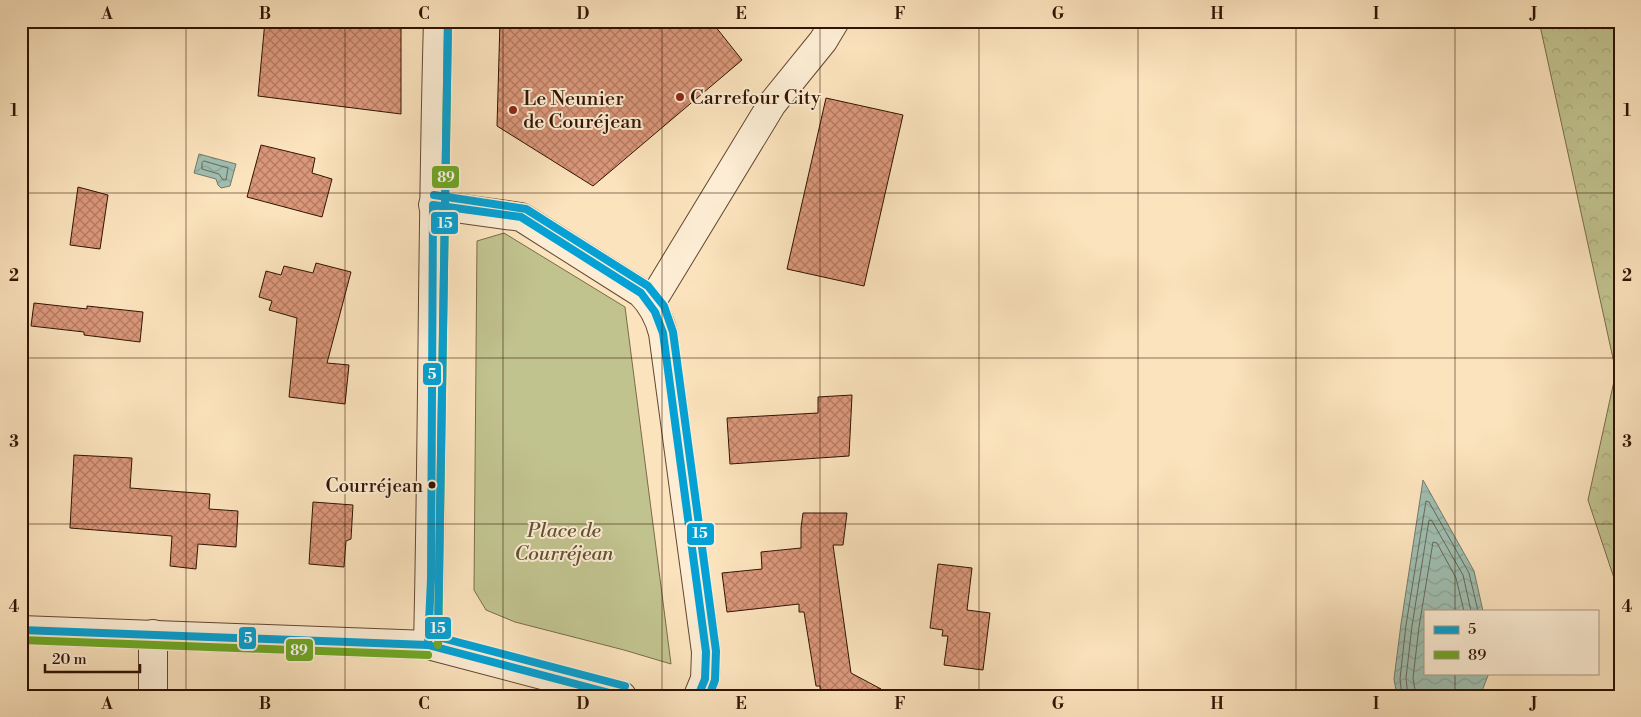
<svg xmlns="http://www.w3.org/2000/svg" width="1641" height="717" viewBox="0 0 1641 717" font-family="'Libre Bodoni',serif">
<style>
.forest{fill:url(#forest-crowns);stroke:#7a6b48}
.green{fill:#c1c38f;stroke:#7a6b48}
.water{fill:url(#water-waves);stroke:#737a6a}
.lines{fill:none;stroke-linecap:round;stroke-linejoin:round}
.shore{stroke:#686859;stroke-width:1}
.building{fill:url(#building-cross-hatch);stroke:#321302}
.minor-casing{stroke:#644731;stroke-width:30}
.tertiary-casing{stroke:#644731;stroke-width:30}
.minor{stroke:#fcedd4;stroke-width:28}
.tertiary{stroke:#fcedd4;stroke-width:28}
.bus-1-casing{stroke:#fcedd4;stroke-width:11}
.bus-2-casing{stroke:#fcedd4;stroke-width:11}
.bus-3-casing{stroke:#fcedd4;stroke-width:11}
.bus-1{stroke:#05a1d4;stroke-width:8}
.bus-2{stroke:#6fa826;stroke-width:8}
.bus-3{stroke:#05a1d4;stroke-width:8}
.grid{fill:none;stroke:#321302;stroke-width:1;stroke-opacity:0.55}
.poi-dot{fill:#8f2418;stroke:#fcedd4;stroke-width:2}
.bus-dot{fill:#321302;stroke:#fcedd4;stroke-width:2}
.labels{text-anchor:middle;stroke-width:4;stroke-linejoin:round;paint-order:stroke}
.bus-label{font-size:19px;fill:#321302;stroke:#fcedd4;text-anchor:end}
.poi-label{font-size:20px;fill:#321302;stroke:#fcedd4;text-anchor:start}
.park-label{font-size:20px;font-style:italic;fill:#645133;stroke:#fcedd4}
.line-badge{stroke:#fcedd4;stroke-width:2}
.badge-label{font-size:14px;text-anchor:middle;font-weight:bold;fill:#fff}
.neatline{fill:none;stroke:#321302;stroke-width:2}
.grid-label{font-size:16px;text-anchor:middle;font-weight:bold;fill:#321302}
</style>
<defs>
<pattern id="forest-crowns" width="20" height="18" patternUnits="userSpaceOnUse" patternTransform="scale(1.25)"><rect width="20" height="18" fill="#c1c38f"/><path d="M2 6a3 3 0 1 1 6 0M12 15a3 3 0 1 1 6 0" fill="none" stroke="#a6a77a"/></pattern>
<pattern id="water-waves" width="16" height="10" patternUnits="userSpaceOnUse" patternTransform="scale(1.25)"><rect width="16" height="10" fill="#9fbeb0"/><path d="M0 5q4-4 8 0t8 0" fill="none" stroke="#89a296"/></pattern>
<pattern id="building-cross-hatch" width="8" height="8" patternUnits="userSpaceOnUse" patternTransform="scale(1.25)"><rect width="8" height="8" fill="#db977a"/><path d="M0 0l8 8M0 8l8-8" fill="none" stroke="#b27a62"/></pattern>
</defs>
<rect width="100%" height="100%" fill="#fbe3bd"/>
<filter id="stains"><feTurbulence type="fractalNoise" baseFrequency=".004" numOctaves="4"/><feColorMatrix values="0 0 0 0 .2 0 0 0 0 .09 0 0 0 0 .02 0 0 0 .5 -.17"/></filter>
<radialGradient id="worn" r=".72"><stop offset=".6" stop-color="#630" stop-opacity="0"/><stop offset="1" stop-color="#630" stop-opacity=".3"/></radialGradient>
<path class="forest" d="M1539 21H1620V596L1588 500 1616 372Z"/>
<path class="green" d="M504 233 625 307 671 664 624 650 515 622 486 610 474 590 477 241Z"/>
<g class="water">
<path d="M199 154 236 164 230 186 221 188 218 185 216 179 194 173Z"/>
<path d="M1423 480 1474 571 1483 611H1425V673H1489L1480 696H1397L1394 679 1401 624Z"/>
</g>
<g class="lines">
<g class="shore">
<path d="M204 161 228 168 226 180H223L219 174 202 169V163Z"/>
<path d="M1402 696 1400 679 1406 625 1426 501 1429 502 1469 573 1478 611"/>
<path d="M1408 696 1406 678 1412 626 1429 520 1432 521 1463 575 1471 611"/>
<path d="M1416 696 1413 678 1419 627 1433 542 1437 543 1456 578 1464 611"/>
</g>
</g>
<g class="building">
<path d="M265 21H401V114L258 96Z"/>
<path d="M500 21H711L742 60 593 186 497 126Z"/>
<path d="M826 98 903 115 864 286 787 269Z"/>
<path d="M261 145 315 158 312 173 332 179 322 217 247 197Z"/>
<path d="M78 187 108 195 100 249 70 245Z"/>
<path d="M316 263 351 272 327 363 349 365 345 404 289 397 297 318 269 310 272 301 259 297 266 271 281 275 284 266 313 273Z"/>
<path d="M34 303 87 309V306L143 312 140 342 84 335V332L31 326Z"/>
<path d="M852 395 849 456 730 464 727 418 818 413V397Z"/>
<path d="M74 455 132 458 130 488 210 494 209 509 238 511 236 547 198 544 196 569 170 566 172 536 70 528Z"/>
<path d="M313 502 353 505 351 539 346 541 344 567 309 564Z"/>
<path d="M803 513H847L843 545H833L851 673 881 689 821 694 820 686H816L804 612H799V604L727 612 722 573 762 569 761 552 801 548V528Z"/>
<path d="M938 564 972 568 967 610 990 613 983 670 944 665 948 636H942L943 630 930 628Z"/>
</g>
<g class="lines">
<g class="minor-casing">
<g id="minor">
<path d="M433 205 521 217 641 293C653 305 659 317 663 333L706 652 705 679 698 696"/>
<path d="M651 303 772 104 823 41 835 21"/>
<path d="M153 696V634"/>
</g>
</g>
<g class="tertiary-casing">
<g id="tertiary">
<path d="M21 630 428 645 622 696"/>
<path d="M428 645C433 437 432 229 438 21"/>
</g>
</g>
<use href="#minor" class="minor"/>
<use href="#tertiary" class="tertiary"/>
<g class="bus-1-casing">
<g id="bus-1">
<path d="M21 630 428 645 621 696"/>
<path d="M428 645 431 579 433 205 521 217 641 293 655 312 663 333 706 652 705 679 698 696"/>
</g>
</g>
<g class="bus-2-casing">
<g id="bus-2">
<path d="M21 640 428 655"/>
<path d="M438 645 448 21"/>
</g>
</g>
<g class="bus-3-casing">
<g id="bus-3">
<path d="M448 21 438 637 625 686"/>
<path d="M434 195 526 209 648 286 664 306 673 332 716 651 715 680 709 696"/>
</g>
</g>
<use href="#bus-1" class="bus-1"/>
<use href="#bus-2" class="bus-2"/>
<use href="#bus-3" class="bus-3"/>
</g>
<path class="grid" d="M186 21V696M345 21V696M503 21V696M662 21V696M820 21V696M979 21V696M1138 21V696M1296 21V696M1455 21V611M21 193H1620M21 358H1620M21 524H1620M1455 673V696"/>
<g class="poi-dot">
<circle cx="680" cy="97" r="5"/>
<circle cx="513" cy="110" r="5"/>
</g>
<circle class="bus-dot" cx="432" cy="485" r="4.5"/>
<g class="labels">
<g class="bus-label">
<text x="423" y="492">Courréjean</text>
</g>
<g class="poi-label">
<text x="690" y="104">Carrefour City</text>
<text x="523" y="105">Le Neunier<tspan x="523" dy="23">de Couréjean</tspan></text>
</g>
<g class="park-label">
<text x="564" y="537">Place de<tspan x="564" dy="23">Courréjean</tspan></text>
</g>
</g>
<g class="line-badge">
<rect x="431" y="165" width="29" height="24" rx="5" fill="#6fa826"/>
<rect x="430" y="211" width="29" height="24" rx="5" fill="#05a1d4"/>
<rect x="422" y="362" width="20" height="24" rx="5" fill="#05a1d4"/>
<rect x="686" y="522" width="29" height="24" rx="5" fill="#05a1d4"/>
<rect x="424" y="616" width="28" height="24" rx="5" fill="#05a1d4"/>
<rect x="238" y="626" width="19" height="24" rx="5" fill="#05a1d4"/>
<rect x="285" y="638" width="29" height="24" rx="5" fill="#6fa826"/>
</g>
<g class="badge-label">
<text x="446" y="182">89</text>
<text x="445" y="228">15</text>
<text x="432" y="379">5</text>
<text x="700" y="538">15</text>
<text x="438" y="633">15</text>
<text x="248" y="643">5</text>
<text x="299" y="655">89</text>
</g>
<rect width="1641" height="717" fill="none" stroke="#fbe3bd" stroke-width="55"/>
<rect x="1424" y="610" width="175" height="65" fill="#fcedd4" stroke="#ab9680"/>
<rect x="1434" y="626" width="25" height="8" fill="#05a1d4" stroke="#ab9680"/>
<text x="1468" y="634" font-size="15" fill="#321302">5</text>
<rect x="1434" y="651" width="25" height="8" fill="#6fa826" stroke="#ab9680"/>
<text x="1468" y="660" font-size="15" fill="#321302">89</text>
<path d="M45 664v8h95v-8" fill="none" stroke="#321302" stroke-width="2.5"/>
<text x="52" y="664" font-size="15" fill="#321302" stroke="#fcedd4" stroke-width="4" paint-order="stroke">20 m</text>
<rect x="28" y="28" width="1586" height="662" class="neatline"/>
<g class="grid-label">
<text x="107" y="19">A</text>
<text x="265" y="19">B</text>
<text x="424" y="19">C</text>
<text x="583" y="19">D</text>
<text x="741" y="19">E</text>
<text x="900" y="19">F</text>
<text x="1058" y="19">G</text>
<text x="1217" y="19">H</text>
<text x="1376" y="19">I</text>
<text x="1534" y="19">J</text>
<text x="14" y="116">1</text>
<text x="1627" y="116">1</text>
<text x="14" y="281">2</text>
<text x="1627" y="281">2</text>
<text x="14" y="447">3</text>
<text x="1627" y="447">3</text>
<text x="14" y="612">4</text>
<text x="1627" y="612">4</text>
<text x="107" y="709">A</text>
<text x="265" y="709">B</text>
<text x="424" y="709">C</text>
<text x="583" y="709">D</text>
<text x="741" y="709">E</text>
<text x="900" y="709">F</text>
<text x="1058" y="709">G</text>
<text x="1217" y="709">H</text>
<text x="1376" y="709">I</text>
<text x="1534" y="709">J</text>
</g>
<rect width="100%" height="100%" filter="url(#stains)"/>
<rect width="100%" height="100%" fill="url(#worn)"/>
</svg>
